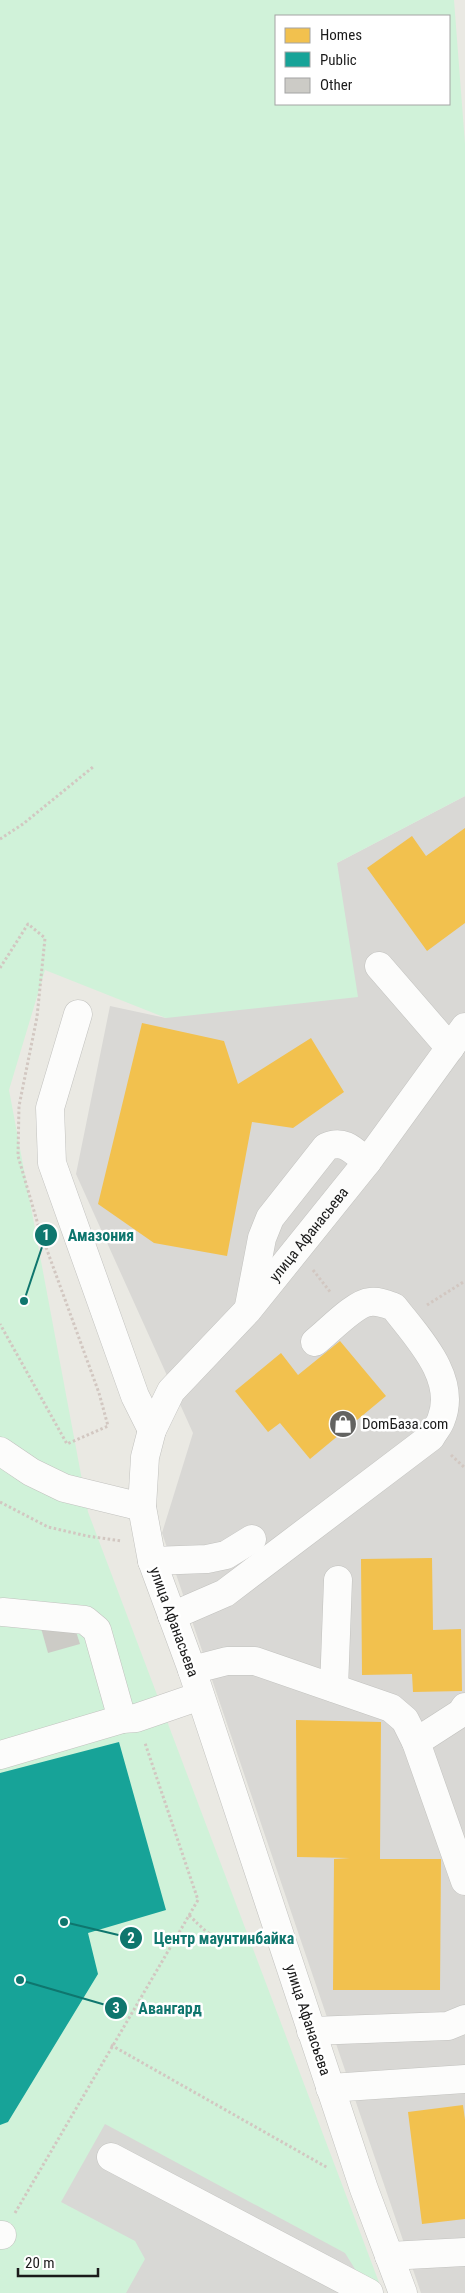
<svg xmlns="http://www.w3.org/2000/svg" width="465" height="2293" viewBox="0 0 465 2293" font-family="'Roboto Condensed',sans-serif">
<style>
.residential{fill:#d9d8d5}
.park{fill:#d0f2d9;fill-rule:evenodd}
.parking{fill:#d8d8d5}
.homes{fill:#f2c14e}
.public{fill:#17a398}
.building{fill:#cccbc6}
.lines{fill:none;stroke-linecap:round;stroke-linejoin:round}
.minor-casing{stroke:#c2c2bf;stroke-width:29}
.path{stroke:#d2c7c1;stroke-width:3;stroke-dasharray:2.5 2.5;stroke-linecap:butt}
.minor{stroke:#fcfcfb;stroke-width:28}
.labels{text-anchor:middle;stroke-width:5;stroke-linejoin:round;paint-order:stroke}
.street-label{font-size:15px;fill:#1b1b1b;stroke:#fff}
.poi-label{font-size:15px;fill:#1b1b1b;stroke:#fff;text-anchor:start}
.leader{fill:none;stroke:#0f766e;stroke-width:2}
.callout-dot{fill:#0f766e;stroke:#fff;stroke-width:2}
.mark-label{font-size:15px;text-anchor:middle;font-weight:bold;fill:#fff}
.callout-label{font-size:16px;text-anchor:middle;font-weight:bold;fill:#0f766e;stroke:#fff;stroke-width:5;stroke-linejoin:round;paint-order:stroke}
</style>
<rect width="100%" height="100%" fill="#eae9e3"/>
<path class="residential" d="M465 796V2293H421L162 1533 193 1433 76 1174 110 1006 166 1018 337 863Z"/>
<path class="park" d="M0 0H454L465 144V796L337 863 358 997 166 1018 45 970 9 1090 88 1512 383 2293H0ZM276 16H449V104H276Z"/>
<path class="parking" d="M105 2124 345 2253 370 2293H126L145 2259 135 2241 61 2202Z"/>
<g class="homes">
<path d="M465 828V923L427 951 367 868 412 836 426 856Z"/>
<path d="M142 1023 224 1041 238 1084 311 1038 344 1092 293 1128 252 1122 227 1256 154 1243 98 1204Z"/>
<path d="M340 1341 386 1396 310 1459 280 1423 268 1432 235 1391 281 1353 298 1375Z"/>
<path d="M432 1558 433 1630 461 1629 462 1691 413 1692 412 1674 362 1675 361 1559Z"/>
<path d="M296 1720 381 1722 380 1859H441L440 1990H333L334 1859 350 1858 297 1857Z"/>
<path d="M463 2105 465 2120V2219L422 2224 408 2112Z"/>
</g>
<path class="public" d="M119 1742 166 1910 88 1933 98 1974 8 2122 0 2125V1773Z"/>
<path class="building" d="M72 1619 80 1644 48 1653 41 1628Z"/>
<g class="lines">
<g class="minor-casing">
<g id="minor">
<path d="M379 966 450 1048"/>
<path d="M78 1014 50 1108 52 1163 135 1396 152 1430"/>
<path d="M249 1306 262 1238 270 1218 326 1147C344 1139 353 1150 367 1162"/>
<path d="M0 1451 31 1472 64 1488 142 1507"/>
<path d="M152 1561 207 1559 226 1555 252 1539"/>
<path d="M3 1612 85 1620 97 1630 122 1719"/>
<path d="M172 1616 225 1593 431 1437C434 1431 439 1426 441 1420 458 1378 417 1337 394 1307 386 1304 379 1301 370 1302 355 1303 328 1332 315 1342"/>
<path d="M192 1670 227 1661H255L391 1708 405 1720 416 1742 465 1881"/>
<path d="M334 1688 338 1580"/>
<path d="M416 1742 461 1713 465 1707"/>
<path d="M0 1755 122 1719 136 1718 200 1696"/>
<path d="M311 2031 448 2026 465 2019"/>
<path d="M330 2088 465 2079"/>
<path d="M111 2157 369 2293"/>
<path d="M0 2235H2"/>
<path d="M389 2256 465 2252"/>
<path id="s1" d="M403 2293 364 2189 192 1670 152 1561 142 1507 145 1457 152 1430 171 1391 248 1310 367 1162 465 1027"/>
</g>
</g>
<g class="path">
<path d="M0 839 23 824 93 767"/>
<path d="M0 968 28 924 45 938 37 1017 19 1106 18 1156 39 1228 99 1393 108 1426 67 1444 0 1324"/>
<path d="M313 1270 331 1293"/>
<path d="M427 1305 465 1281"/>
<path d="M451 1455 465 1468"/>
<path d="M0 1502 48 1527 87 1536 122 1541"/>
<path d="M189 1915C216 1942 214 1940 252 1937"/>
<path d="M111 2045 328 2168"/>
<path d="M15 2213 198 1900 145 1743"/>
</g>
<use href="#minor" class="minor"/>
</g>
<defs>
<g id="shop-disc" transform="scale(1.4375)"><circle r="9.5" fill="#636361" stroke="#fff"/><path d="M-5-2.5h2.3a2.7 3.5 0 0 1 5.4 0H5L5.5 6h-11ZM-1.5-2.5h3a1.5 2.3 0 0 0-3 0Z" fill="#fff"/></g>
</defs>
<g fill-rule="evenodd">
<use href="#shop-disc" x="343" y="1424"/>
</g>
<g class="labels">
<g class="street-label">
<text dy="5" stroke="none"><textPath href="#s1" startOffset="1159">улица Афанасьева</textPath></text>
<text transform="translate(174 1622) rotate(70)" y="5">улица Афанасьева</text>
<text transform="translate(308 2020) rotate(72)" y="5">улица Афанасьева</text>
</g>
<g class="poi-label">
<text x="362" y="1429">DomБаза.com</text>
</g>
</g>
<path class="leader" d="M24 1301L46 1235M64 1922L131 1938M20 1980L116 2008"/>
<g class="callout-dot">
<circle cx="24" cy="1301" r="5"/>
<circle cx="64" cy="1922" r="5"/>
<circle cx="20" cy="1980" r="5"/>
<circle cx="46" cy="1235" r="12"/>
<circle cx="131" cy="1938" r="12"/>
<circle cx="116" cy="2008" r="12"/>
</g>
<g class="mark-label">
<text x="46" y="1240">1</text>
<text x="131" y="1943">2</text>
<text x="116" y="2013">3</text>
</g>
<g class="callout-label">
<text x="101" y="1241">Амазония</text>
<text x="224" y="1944">Центр маунтинбайка</text>
<text x="170" y="2014">Авангард</text>
</g>
<rect x="275" y="15" width="175" height="90" fill="#ffffff" stroke="#a4a4a4"/>
<rect x="285" y="28" width="25" height="15" fill="#f2c14e" stroke="#a4a4a4"/>
<text x="320" y="40" font-size="15" fill="#1b1b1b">Homes</text>
<rect x="285" y="52" width="25" height="15" fill="#17a398" stroke="#a4a4a4"/>
<text x="320" y="65" font-size="15" fill="#1b1b1b">Public</text>
<rect x="285" y="78" width="25" height="15" fill="#cccbc6" stroke="#a4a4a4"/>
<text x="320" y="90" font-size="15" fill="#1b1b1b">Other</text>
<path d="M18 2268v8h80v-8" fill="none" stroke="#1b1b1b" stroke-width="2.5"/>
<text x="25" y="2268" font-size="15" fill="#1b1b1b" stroke="#ffffff" stroke-width="4" paint-order="stroke">20 m</text>
</svg>
